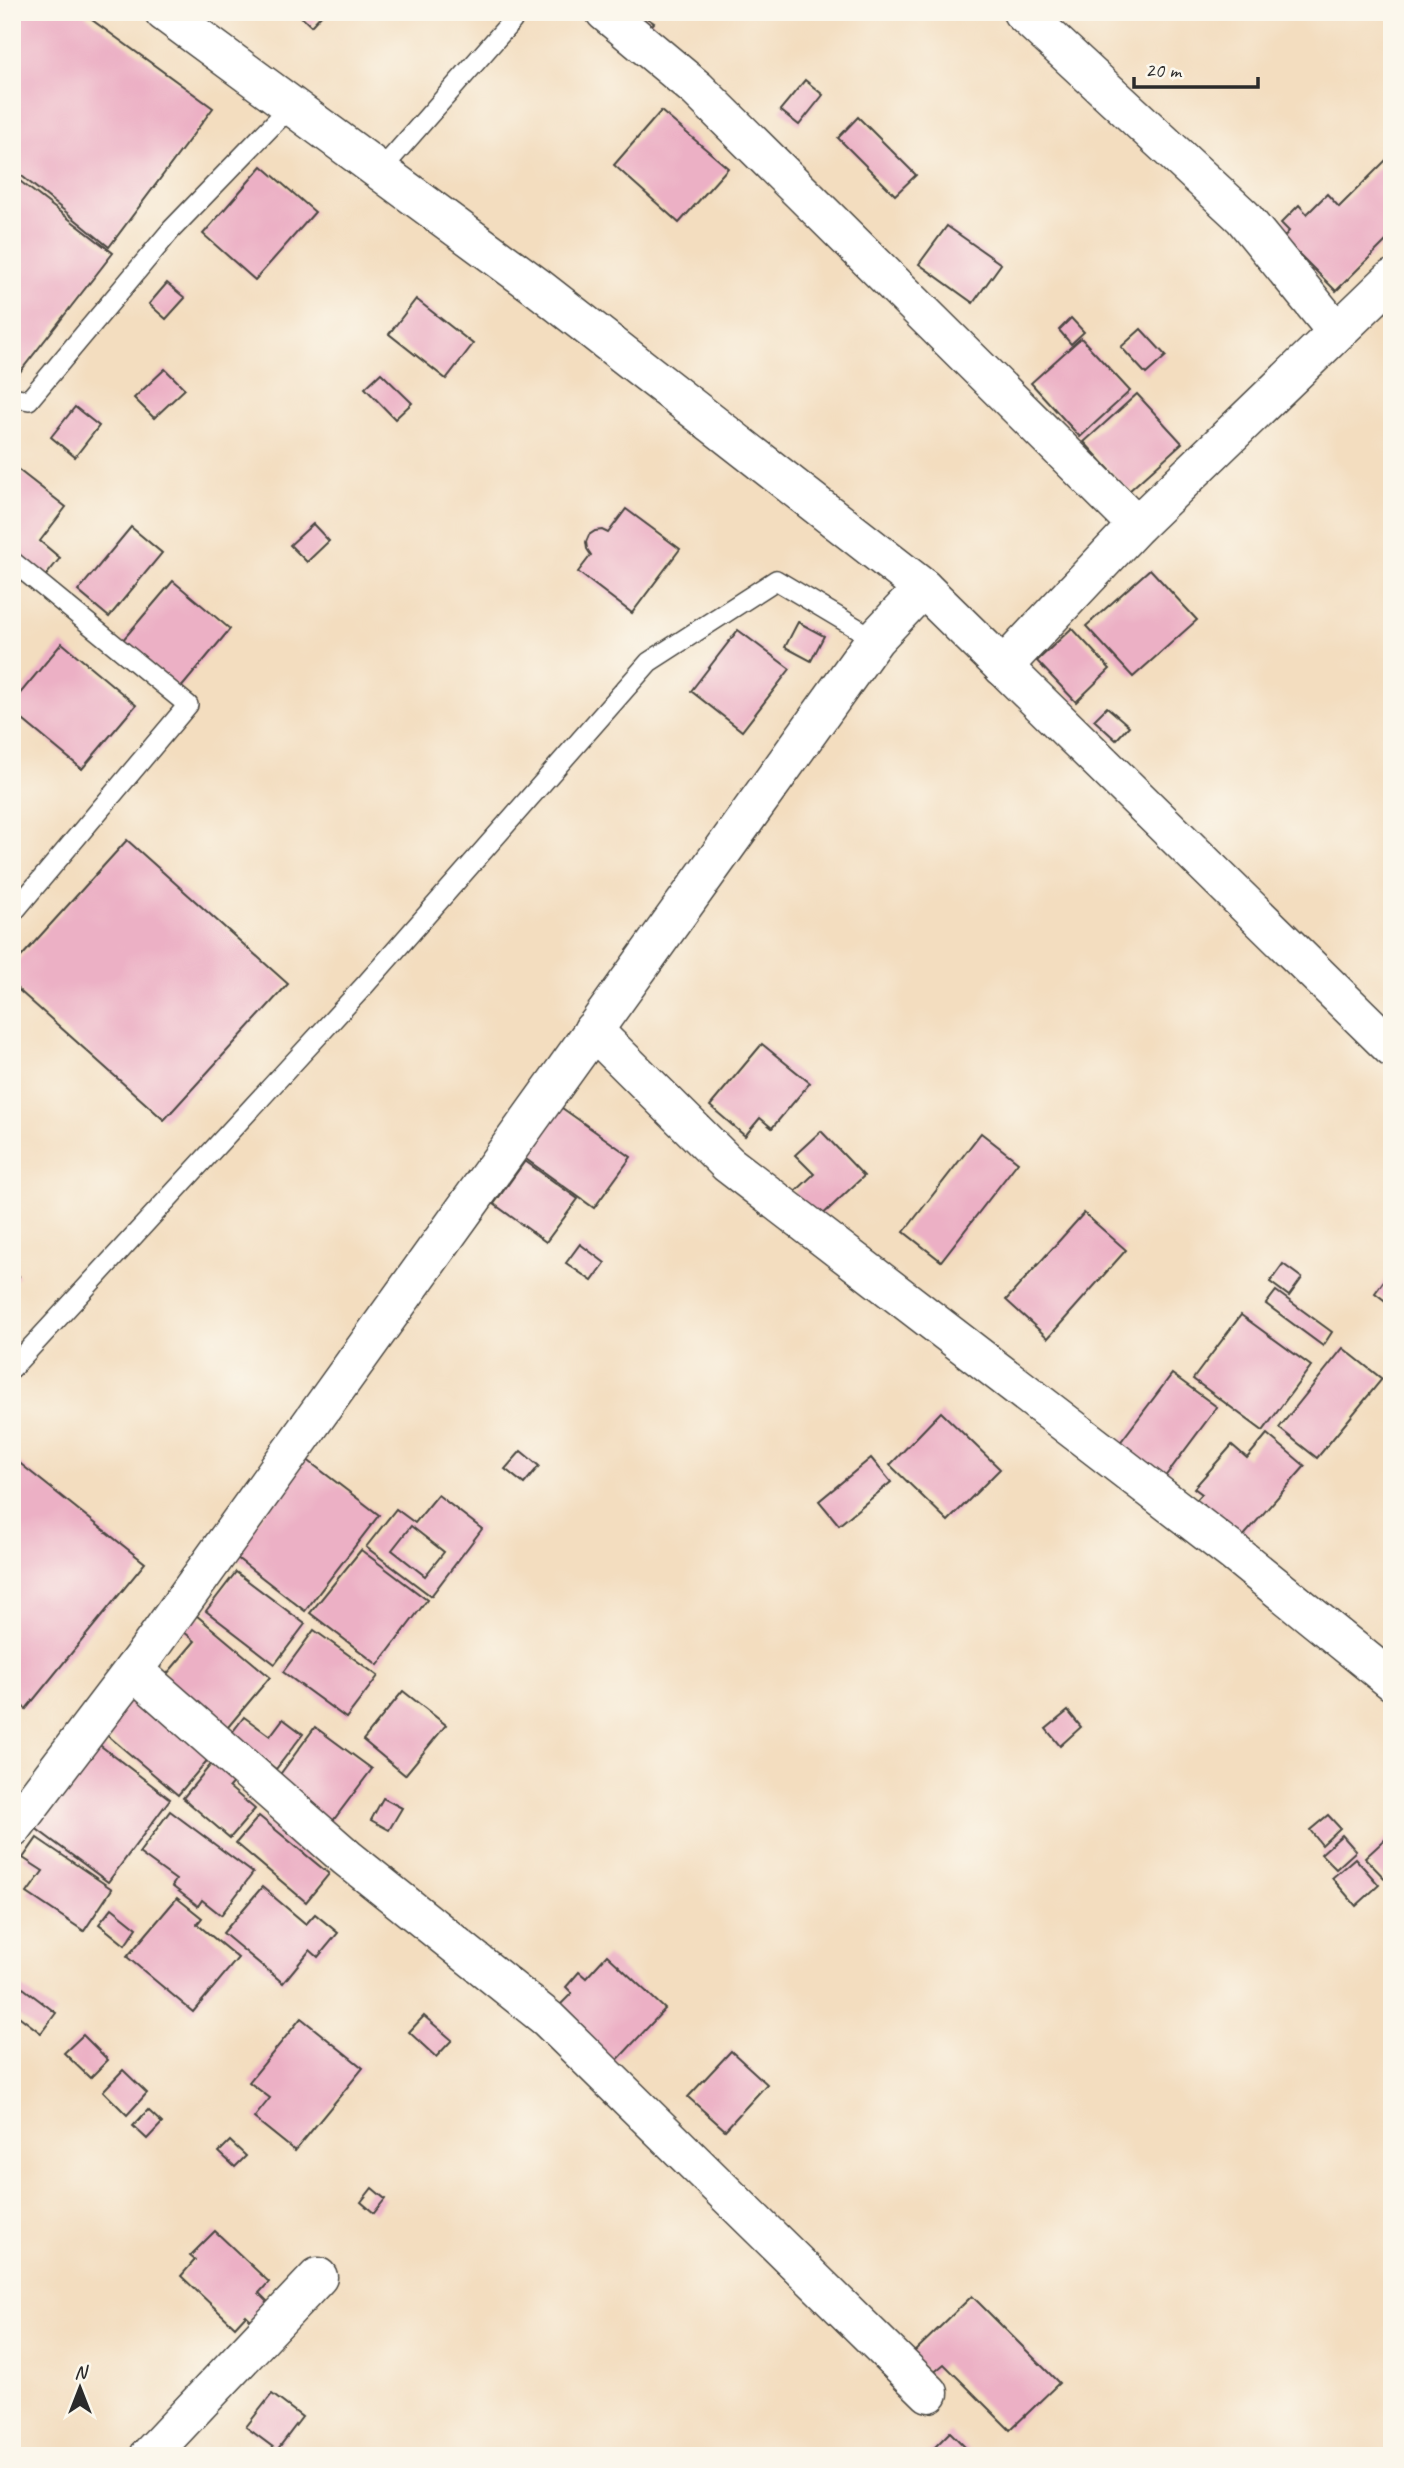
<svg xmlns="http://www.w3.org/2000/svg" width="1404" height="2468" viewBox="0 0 1404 2468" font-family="Caveat,sans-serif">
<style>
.building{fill:#ecb0c5;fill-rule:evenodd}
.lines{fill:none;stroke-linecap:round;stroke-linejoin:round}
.lane-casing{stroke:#494641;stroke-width:22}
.street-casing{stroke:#494641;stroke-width:41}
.lane{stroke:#fff;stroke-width:19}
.street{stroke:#fff;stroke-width:38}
</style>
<rect width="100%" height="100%" fill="#fbf7ec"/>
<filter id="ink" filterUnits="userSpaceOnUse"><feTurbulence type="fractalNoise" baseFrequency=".0143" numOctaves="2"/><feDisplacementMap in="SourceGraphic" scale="14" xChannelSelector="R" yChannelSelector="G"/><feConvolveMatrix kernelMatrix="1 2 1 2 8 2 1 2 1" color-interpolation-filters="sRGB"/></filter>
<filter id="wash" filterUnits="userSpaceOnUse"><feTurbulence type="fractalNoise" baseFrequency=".00686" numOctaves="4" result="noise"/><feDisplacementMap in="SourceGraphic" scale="28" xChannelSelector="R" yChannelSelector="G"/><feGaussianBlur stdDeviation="1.57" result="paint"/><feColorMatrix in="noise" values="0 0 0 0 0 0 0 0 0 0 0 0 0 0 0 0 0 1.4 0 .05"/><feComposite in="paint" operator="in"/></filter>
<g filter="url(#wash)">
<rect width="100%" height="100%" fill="#f3ddbf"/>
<g id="blocks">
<g class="building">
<path d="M12 12H81L213 108 109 247 12 168Z"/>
<path d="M296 12H324L311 26Z"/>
<path d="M638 12 654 23 642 37 628 24Z"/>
<path d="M805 80 823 95 799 125 780 110Z"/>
<path d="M661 111 728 168 679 223 614 165Z"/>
<path d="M858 117 916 175 895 195 838 138Z"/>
<path d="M1387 159 1392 163V235L1336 291 1283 238 1289 231 1281 223 1299 205 1307 214 1327 194 1339 207Z"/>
<path d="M262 166 315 212 255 280 203 234Z"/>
<path d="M12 175 113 253 12 382Z"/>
<path d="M947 226 1001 264 973 303 919 264Z"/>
<path d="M167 283 185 298 166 319 149 304Z"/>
<path d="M416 299 473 344 446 379 389 334Z"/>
<path d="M1071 318 1084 332 1071 344 1059 330Z"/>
<path d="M1141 329 1166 356 1146 374 1121 347Z"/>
<path d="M1081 338 1130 391 1080 437 1031 383Z"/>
<path d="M165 369 185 389 154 418 134 398Z"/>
<path d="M381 373 412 403 395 419 365 388Z"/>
<path d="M1137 394 1182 443 1129 491 1084 442Z"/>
<path d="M75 407 99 426 75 457 51 437Z"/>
<path d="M16 468 66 507 40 541 60 558 44 578 12 553V473Z"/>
<path d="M626 509 680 549 632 613 578 572 591 555 587 549 586 542 589 535 595 531 602 530 608 533Z"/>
<path d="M313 524 329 541 307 562 290 545Z"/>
<path d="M131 527 162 553 109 617 78 591Z"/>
<path d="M1150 569 1197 620 1133 677 1086 626Z"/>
<path d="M173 581 230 629 180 689 122 641Z"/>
<path d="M798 622 824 636 811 661 785 647Z"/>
<path d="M1072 628 1110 669 1076 702 1037 661Z"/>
<path d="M738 630 790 669 742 731 691 691Z"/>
<path d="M62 643 136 705 82 769 12 711V703Z"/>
<path d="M1107 707 1129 726 1116 740 1094 720Z"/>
<path d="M127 840 288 984 164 1120 12 984V967Z"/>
<path d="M762 1044 810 1083 772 1128 760 1118 745 1136 710 1106Z"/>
<path d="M555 1103 631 1157 594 1208 519 1154Z"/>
<path d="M821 1131 864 1176 818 1219 794 1193 814 1174 795 1155Z"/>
<path d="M981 1133 1018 1162 941 1261 904 1232Z"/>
<path d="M525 1161 578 1199 546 1242 494 1204Z"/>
<path d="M1084 1213 1126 1250 1048 1338 1006 1300Z"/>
<path d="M580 1244 605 1263 592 1281 566 1263Z"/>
<path d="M1283 1264 1302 1278 1289 1296 1270 1282Z"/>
<path d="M12 1270 19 1276 12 1284Z"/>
<path d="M1386 1278 1392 1283V1306L1375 1293Z"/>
<path d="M1276 1291 1332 1332 1323 1346 1266 1304Z"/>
<path d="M1241 1315 1311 1366 1263 1431 1193 1379Z"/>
<path d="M1343 1348 1382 1379 1317 1458 1279 1428Z"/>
<path d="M1172 1374 1217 1407 1158 1486 1113 1452Z"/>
<path d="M941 1412 1000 1469 948 1521 890 1465Z"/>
<path d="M1267 1434 1305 1466 1234 1547 1189 1508 1202 1494 1194 1488 1232 1445 1247 1458Z"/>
<path d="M521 1451 539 1466 524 1484 505 1469Z"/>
<path d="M12 1457 145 1563 26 1709 12 1698Z"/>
<path d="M871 1458 891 1482 839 1525 819 1501Z"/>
<path d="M306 1459 379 1515 305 1611 232 1554Z"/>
<path d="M438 1495 482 1529 431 1596 366 1547 396 1509 415 1523ZM411 1526 444 1552 425 1576 392 1550Z"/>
<path d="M361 1550 427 1600 378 1665 310 1613Z"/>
<path d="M236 1572 305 1624 275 1664 206 1611Z"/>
<path d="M196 1615 270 1677 223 1733 161 1681 195 1641 183 1631Z"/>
<path d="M314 1630 378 1676 346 1718 283 1672Z"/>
<path d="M403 1691 446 1725 405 1775 363 1740Z"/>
<path d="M132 1692 210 1757 178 1795 100 1729Z"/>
<path d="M1068 1711 1081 1727 1060 1746 1046 1729Z"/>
<path d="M244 1717 270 1736 283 1719 303 1734 276 1769 231 1734Z"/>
<path d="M315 1727 372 1769 329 1826 273 1784Z"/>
<path d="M97 1743 170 1799 108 1882 34 1827Z"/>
<path d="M213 1762 235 1780 229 1787 255 1809 230 1838 183 1798Z"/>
<path d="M383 1798 402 1808 389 1830 371 1820Z"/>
<path d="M170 1811 253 1873 221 1915 202 1900 198 1906 172 1886 176 1880 139 1853Z"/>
<path d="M1328 1815 1340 1828 1322 1845 1310 1830Z"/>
<path d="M259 1816 329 1874 306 1902 236 1843Z"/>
<path d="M1392 1833V1886L1365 1858Z"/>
<path d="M1342 1835 1356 1851 1336 1869 1321 1854Z"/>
<path d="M37 1838 112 1889 84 1931 27 1893 43 1871 23 1858Z"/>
<path d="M1355 1858 1379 1885 1356 1906 1332 1878Z"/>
<path d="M262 1887 306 1924 315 1914 338 1933 318 1957 310 1950 283 1983 223 1933Z"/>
<path d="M177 1898 202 1918 197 1924 238 1958 193 2012 127 1957Z"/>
<path d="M112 1908 137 1928 125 1945 99 1924Z"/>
<path d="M607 1955 665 2009 609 2069 556 2009 572 1993 566 1987 579 1972 586 1978Z"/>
<path d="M23 1988 56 2013 41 2033 12 2011V2002Z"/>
<path d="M424 2016 452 2040 436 2057 409 2032Z"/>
<path d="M301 2018 363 2068 295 2151 254 2118 270 2098 249 2082Z"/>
<path d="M83 2035 108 2060 90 2078 64 2053Z"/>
<path d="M731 2051 767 2084 725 2130 688 2097Z"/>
<path d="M123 2070 147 2093 127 2115 103 2091Z"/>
<path d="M148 2110 162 2123 147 2139 133 2126Z"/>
<path d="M230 2141 246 2156 235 2167 219 2152Z"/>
<path d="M372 2188 385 2199 374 2213 361 2202Z"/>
<path d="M215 2231 269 2282 259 2293 268 2302 251 2320 246 2315 235 2327 181 2276 195 2260 190 2256Z"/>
<path d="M972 2296 1059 2383 1010 2430 944 2364 931 2375 911 2355Z"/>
<path d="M272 2394 302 2417 277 2450 246 2427Z"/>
<path d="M950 2432 969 2451 964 2456H926Z"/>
</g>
</g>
</g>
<g filter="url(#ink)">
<use href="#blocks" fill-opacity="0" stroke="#494641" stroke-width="2"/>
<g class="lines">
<g class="lane-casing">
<g id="lane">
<path d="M380 171 512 21 516 12"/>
<path d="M12 397 29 400 172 229 291 106"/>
<path d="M12 561 188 705 12 914"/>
<path d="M12 1368 365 985 649 662 776 580 875 639"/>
</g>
</g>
<g class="street-casing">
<g id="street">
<path d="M164 12 536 286 923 588 1392 1048"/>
<path d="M605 12 697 89 1137 525"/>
<path d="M1022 12 1243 217 1336 331"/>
<path d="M1003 667 1137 525 1392 279"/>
<path d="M593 1030 728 1164 1234 1553 1392 1681"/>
<path d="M133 1670 347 1858 548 2019 929 2393"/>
<path d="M12 1829 146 1653 875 639 923 588"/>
<path d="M149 2456 318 2277"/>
</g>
</g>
<use href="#lane" class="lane"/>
<use href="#street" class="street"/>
</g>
</g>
<rect width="1404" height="2468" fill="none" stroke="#fbf7ec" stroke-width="42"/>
<g transform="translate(80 2388)" stroke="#fbf7ec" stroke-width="5" paint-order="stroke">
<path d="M0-5L12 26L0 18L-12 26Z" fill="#2b2b2b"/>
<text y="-10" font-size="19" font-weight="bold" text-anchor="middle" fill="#2b2b2b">N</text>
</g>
<path d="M1134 77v10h124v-10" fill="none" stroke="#2b2b2b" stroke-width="3.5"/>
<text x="1145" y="77" font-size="21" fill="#2b2b2b" stroke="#fbf7ec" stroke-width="5" paint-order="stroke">20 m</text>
</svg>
